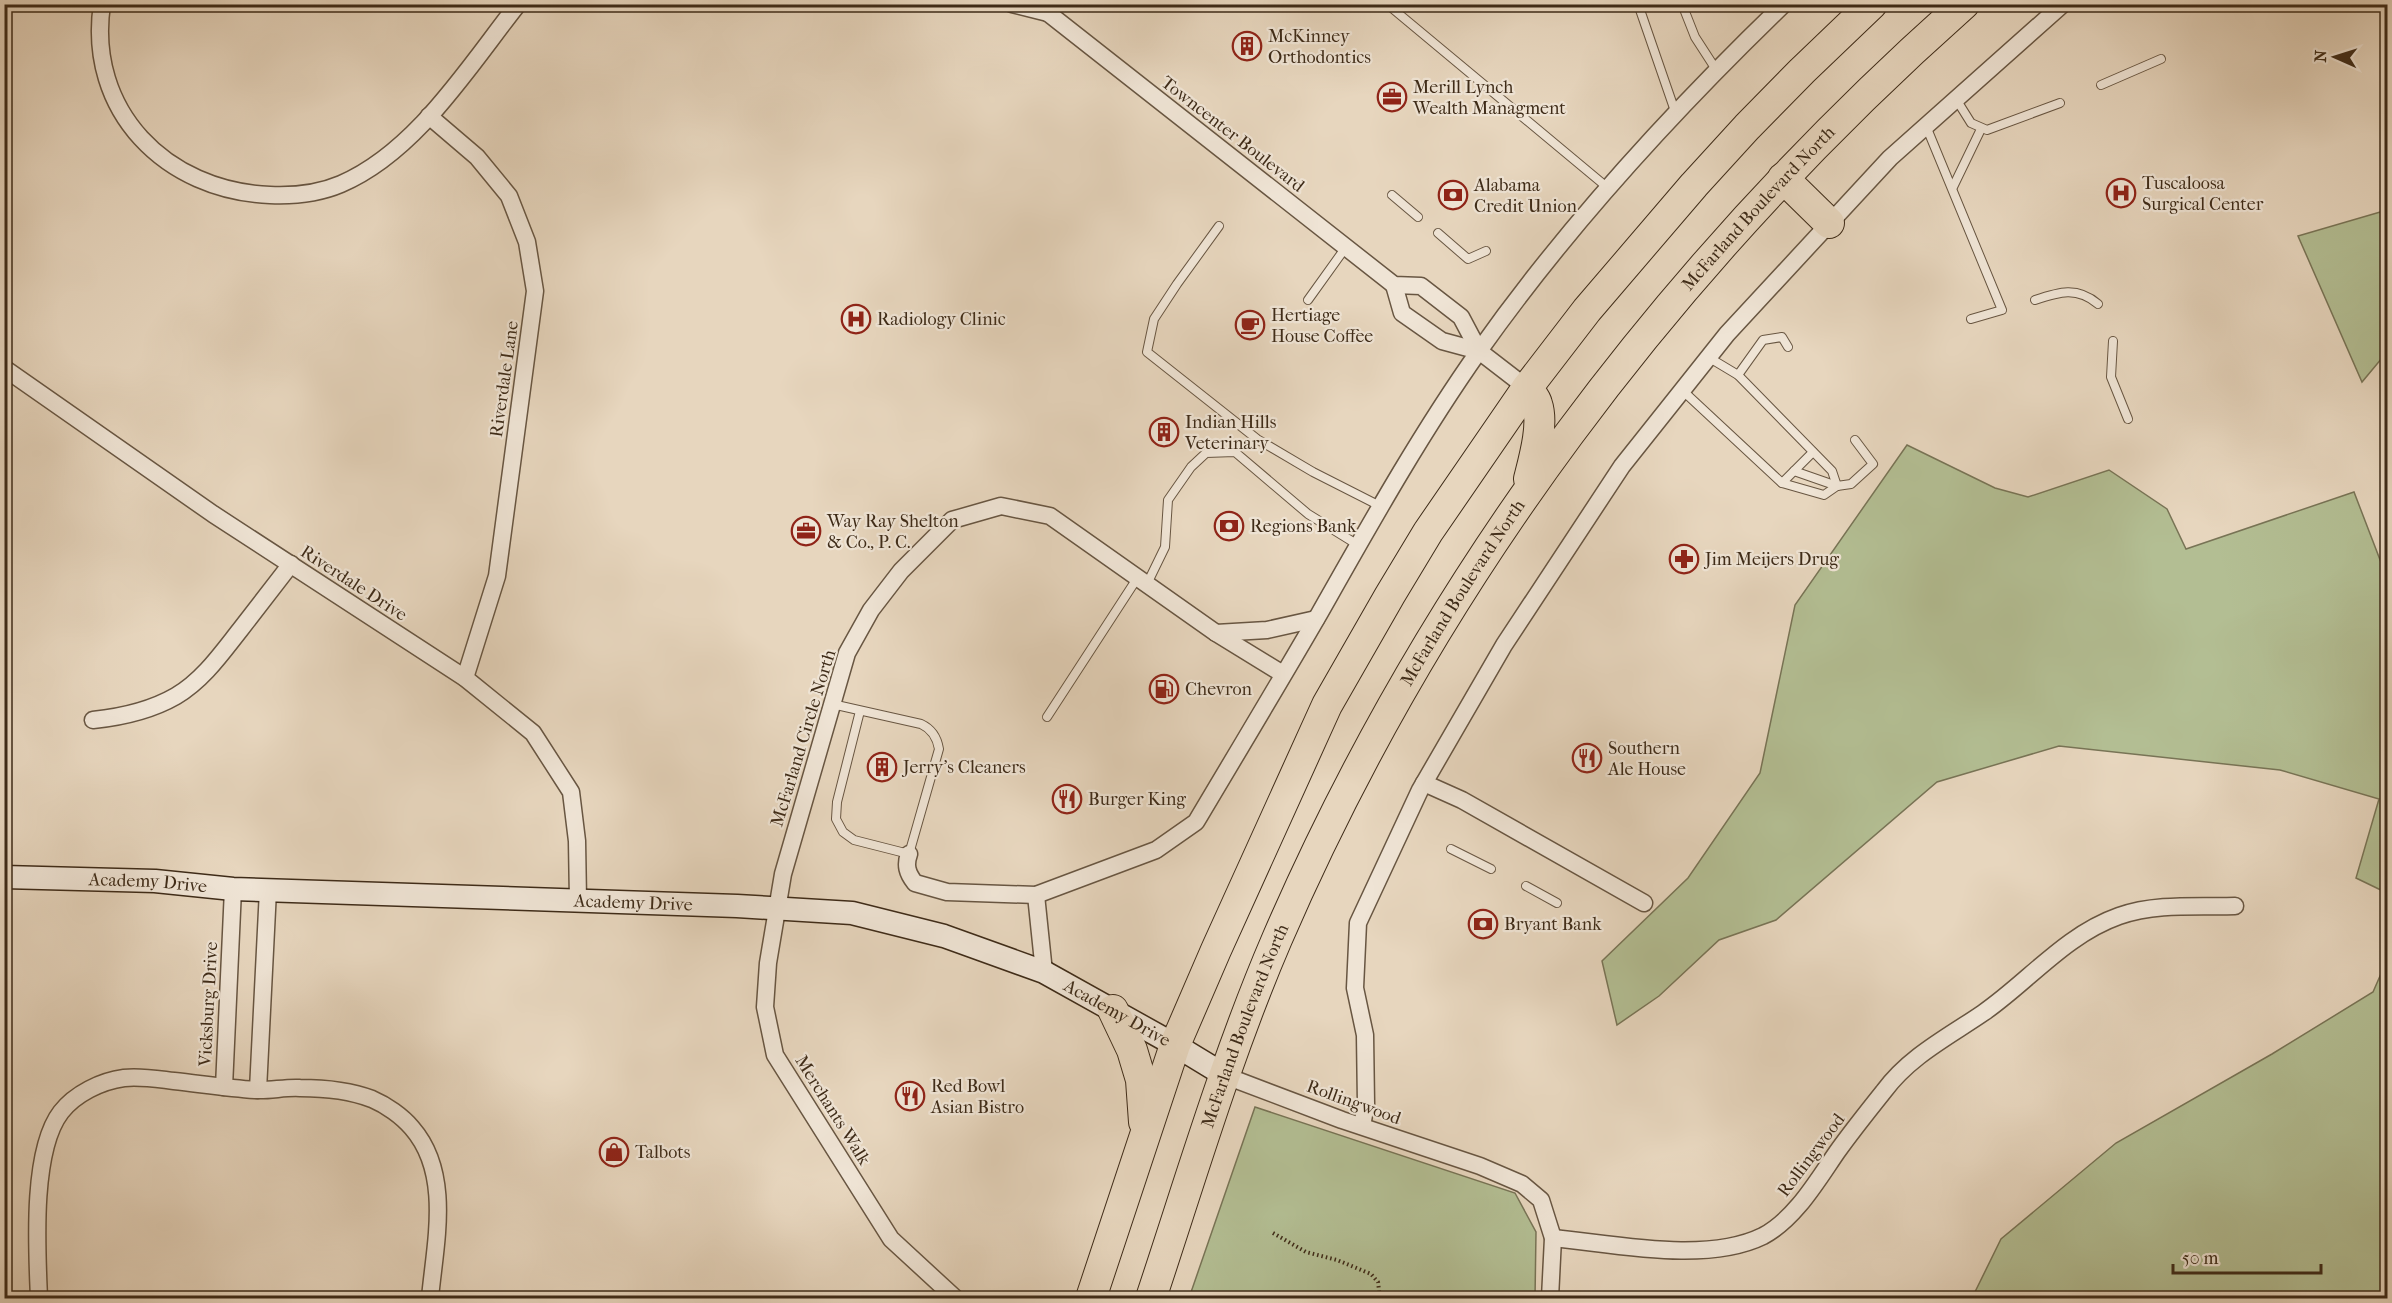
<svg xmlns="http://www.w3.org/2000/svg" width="2392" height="1303" viewBox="0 0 2392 1303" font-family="'IM FELL French Canon',serif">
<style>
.green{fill:#b3be93;stroke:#787456;stroke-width:1.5}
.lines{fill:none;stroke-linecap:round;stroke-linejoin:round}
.lane-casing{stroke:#685642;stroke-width:10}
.street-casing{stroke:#685642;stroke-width:19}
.secondary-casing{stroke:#3e2b18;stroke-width:25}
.highway-casing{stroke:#3e2b18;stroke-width:32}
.path{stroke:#3e2b18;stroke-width:4;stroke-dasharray:1.5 3;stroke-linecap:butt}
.lane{stroke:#efe4d5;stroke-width:8}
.street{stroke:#efe4d5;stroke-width:16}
.secondary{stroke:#efe4d5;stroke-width:22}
.highway{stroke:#e7d6be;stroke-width:30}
.labels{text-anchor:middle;stroke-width:4.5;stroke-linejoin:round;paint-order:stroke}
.poi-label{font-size:18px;fill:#3e2b18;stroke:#efe4d5;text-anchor:start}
.street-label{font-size:18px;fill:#3e2b18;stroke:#efe4d5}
</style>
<rect width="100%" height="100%" fill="#e7d6be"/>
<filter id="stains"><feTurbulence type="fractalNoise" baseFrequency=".00333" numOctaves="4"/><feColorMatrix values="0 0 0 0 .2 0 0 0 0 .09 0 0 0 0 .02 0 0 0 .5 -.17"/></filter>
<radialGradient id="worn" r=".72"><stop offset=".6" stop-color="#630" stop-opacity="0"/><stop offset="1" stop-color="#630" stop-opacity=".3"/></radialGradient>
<g class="green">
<path d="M2387 210V352L2362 382 2298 236Z"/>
<path d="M1907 445 1995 488 2028 497 2109 470 2167 509 2186 549 2354 492 2387 578V893L2356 878 2379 799 2280 770 2059 746 1937 782 1776 920 1719 940 1659 996 1617 1025 1602 961 1688 878 1760 773 1795 605Z"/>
<path d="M2387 960V1298H1972L2001 1239 2116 1143 2272 1054 2373 992Z"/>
<path d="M1255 1107 1515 1193 1536 1232 1535 1298H1189Z"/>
</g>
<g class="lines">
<g class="lane-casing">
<g id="lane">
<path d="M1387 4 1608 188"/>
<path d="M1638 4 1676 114"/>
<path d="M1682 4 1695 37 1717 71"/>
<path d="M2101 85 2161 59"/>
<path d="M1956 99 1971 123 1987 130 2060 103"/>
<path d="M1926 126 2002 310 1971 319"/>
<path d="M1953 187 1981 129"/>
<path d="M1392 195 1418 217"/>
<path d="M1219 226 1177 284 1154 319 1147 352 1257 439 1313 472 1380 506"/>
<path d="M1438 233 1468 259 1486 251"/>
<path d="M1308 300 1346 247"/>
<path d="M2035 300C2059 292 2077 286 2098 304"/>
<path d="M2113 341 2111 377 2128 419"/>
<path d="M1708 357 1738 375 1832 471 1837 486"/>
<path d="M1738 375 1763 340 1782 337 1788 347"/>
<path d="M1682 390 1782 483 1824 495 1837 486"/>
<path d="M1794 471 1837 486 1851 484 1873 464 1855 440"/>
<path d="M1782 483 1813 452"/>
<path d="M1147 584 1165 547 1168 500 1191 467 1206 453 1235 452 1308 514 1358 545"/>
<path d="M832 704 921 724C932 729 937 737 939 749L909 854 854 840 843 832 836 819 837 802 860 711"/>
<path d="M1047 717 1138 577"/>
<path d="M1451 849 1491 869"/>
<path d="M1526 886 1557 903"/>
</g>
</g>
<g class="street-casing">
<g id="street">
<path d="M102 4C86 111 166 191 270 195 293 196 320 193 341 184 416 152 469 66 518 4"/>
<path d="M1012 4 1048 13 1045 4"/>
<path d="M1048 13 1394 285 1421 286 1461 317 1479 351"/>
<path d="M429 116 477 157 509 196 527 242 535 291 497 576 465 678"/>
<path d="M1394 285 1402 313 1442 341 1479 351 1527 388"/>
<path d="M4 368 213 514 465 678 533 733 571 792 577 841 578 900"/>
<path d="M1216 633 1267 630 1316 619"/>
<path d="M93 720C122 717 150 711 176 696 203 680 221 654 240 630 257 608 274 586 291 564"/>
<path d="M1424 783 1462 800 1644 903"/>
<path d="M909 854C905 865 907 873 915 883L947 892 1036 895 1156 850 1196 822C1237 753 1278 685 1318 616 1369 526 1419 436 1479 351 1568 225 1673 111 1784 4"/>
<path d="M1036 895 1044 972"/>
<path d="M1226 1076 1342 1120 1480 1166 1522 1184 1541 1200 1553 1238 1550 1298"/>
<path d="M224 1087 233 889"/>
<path d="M258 1090 268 890"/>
<path d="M1362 1126 1366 1104 1365 1035 1355 988 1358 923 1420 790 1504 645 1622 466 1727 334 1890 158 2063 4"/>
<path d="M1553 1238C1615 1244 1706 1264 1763 1236 1795 1219 1817 1181 1837 1152 1852 1131 1868 1111 1884 1091 1910 1056 1948 1037 1983 1013 2028 982 2065 935 2119 916 2156 903 2197 907 2235 906"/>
<path d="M39 1298C37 1250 31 1151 61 1112 75 1094 101 1081 124 1078 140 1076 157 1079 174 1081 201 1084 228 1088 255 1090 270 1091 285 1087 300 1088 322 1088 351 1091 372 1099 386 1105 402 1116 412 1128 452 1174 435 1243 430 1298"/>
<path d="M955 1298 891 1239 775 1055 765 1007 768 963 783 874 847 653 871 610 901 571 952 520 1001 506 1050 516 1216 633 1283 674"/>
</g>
</g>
<g class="secondary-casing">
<g id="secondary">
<path id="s1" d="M4 877 155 881 233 889 737 906 852 913 944 936 1044 972 1175 1045 1226 1076"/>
</g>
</g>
<g class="highway-casing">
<g id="highway">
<path d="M1783 178 1829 223"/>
<path d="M1527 388C1530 393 1536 398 1537 404 1544 424 1534 459 1529 479"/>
<path d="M1113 1010 1132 1050 1141 1080 1144 1122"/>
<path d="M1091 1298 1175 1045 1216 950 1327 705 1390 595 1428 532 1527 388 1587 310 1694 185 1747 127 1802 71 1872 4"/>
<path id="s2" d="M1151 1298C1191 1178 1227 1055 1277 939 1432 580 1672 263 1964 4"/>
</g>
</g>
<path class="path" d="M1273 1233 1306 1252 1337 1260 1371 1274 1378 1282 1380 1298"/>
<use href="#lane" class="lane"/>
<use href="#street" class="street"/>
<use href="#secondary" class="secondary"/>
<use href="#highway" class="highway"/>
</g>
<defs>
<g id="building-ring" transform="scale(1.5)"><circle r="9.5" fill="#efe4d5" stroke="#8f2418" stroke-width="1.5"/><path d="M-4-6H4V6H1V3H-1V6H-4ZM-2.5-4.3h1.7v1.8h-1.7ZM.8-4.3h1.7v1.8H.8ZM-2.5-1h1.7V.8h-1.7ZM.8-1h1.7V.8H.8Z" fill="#8f2418"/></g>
<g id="office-ring" transform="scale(1.5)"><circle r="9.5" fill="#efe4d5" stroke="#8f2418" stroke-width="1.5"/><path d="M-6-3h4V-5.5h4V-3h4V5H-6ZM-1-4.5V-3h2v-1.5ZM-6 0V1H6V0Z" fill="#8f2418"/></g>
<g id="hospital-ring" transform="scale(1.5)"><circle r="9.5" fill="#efe4d5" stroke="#8f2418" stroke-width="1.5"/><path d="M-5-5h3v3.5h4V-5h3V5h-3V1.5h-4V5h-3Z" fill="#8f2418"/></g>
<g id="bank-ring" transform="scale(1.5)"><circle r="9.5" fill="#efe4d5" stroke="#8f2418" stroke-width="1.5"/><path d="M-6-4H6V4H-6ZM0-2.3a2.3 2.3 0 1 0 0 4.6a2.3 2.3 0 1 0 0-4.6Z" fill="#8f2418"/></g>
<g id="cafe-ring" transform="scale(1.5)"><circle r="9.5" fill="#efe4d5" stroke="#8f2418" stroke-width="1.5"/><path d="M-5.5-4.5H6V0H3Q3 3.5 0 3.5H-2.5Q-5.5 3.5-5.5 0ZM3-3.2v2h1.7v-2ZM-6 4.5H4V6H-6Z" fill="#8f2418"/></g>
<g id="pharmacy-ring" transform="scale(1.5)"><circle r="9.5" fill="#efe4d5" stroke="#8f2418" stroke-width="1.5"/><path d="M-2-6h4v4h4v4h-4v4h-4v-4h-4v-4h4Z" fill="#8f2418"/></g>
<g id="fuel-ring" transform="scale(1.5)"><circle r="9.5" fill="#efe4d5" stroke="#8f2418" stroke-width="1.5"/><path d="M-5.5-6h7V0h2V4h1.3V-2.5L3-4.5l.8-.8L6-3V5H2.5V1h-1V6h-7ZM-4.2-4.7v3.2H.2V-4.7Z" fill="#8f2418"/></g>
<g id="restaurant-ring" transform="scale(1.5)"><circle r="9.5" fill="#efe4d5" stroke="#8f2418" stroke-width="1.5"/><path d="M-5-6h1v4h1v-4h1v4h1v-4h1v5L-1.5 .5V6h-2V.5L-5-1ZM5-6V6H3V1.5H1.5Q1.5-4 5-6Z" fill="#8f2418"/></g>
<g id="shop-ring" transform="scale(1.5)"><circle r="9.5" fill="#efe4d5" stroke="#8f2418" stroke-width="1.5"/><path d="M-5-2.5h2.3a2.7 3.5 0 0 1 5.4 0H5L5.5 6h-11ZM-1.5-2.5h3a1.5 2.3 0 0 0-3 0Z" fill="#8f2418"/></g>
</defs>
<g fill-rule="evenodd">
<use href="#building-ring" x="1247" y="46"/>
<use href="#office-ring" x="1392" y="97"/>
<use href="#hospital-ring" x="2121" y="193"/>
<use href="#bank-ring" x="1453" y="195"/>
<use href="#hospital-ring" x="856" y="319"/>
<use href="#cafe-ring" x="1250" y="325"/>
<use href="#building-ring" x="1164" y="432"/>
<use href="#bank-ring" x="1229" y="526"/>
<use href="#office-ring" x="806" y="531"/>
<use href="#pharmacy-ring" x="1684" y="559"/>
<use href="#fuel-ring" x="1164" y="689"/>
<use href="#restaurant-ring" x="1587" y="758"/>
<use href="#building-ring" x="882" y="767"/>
<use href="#restaurant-ring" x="1067" y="799"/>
<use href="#bank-ring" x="1483" y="924"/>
<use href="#restaurant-ring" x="910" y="1096"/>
<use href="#shop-ring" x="614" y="1152"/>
</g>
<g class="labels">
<g class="poi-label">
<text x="1268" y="42">McKinney<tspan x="1268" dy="21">Orthodontics</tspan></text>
<text x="1413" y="93">Merill Lynch<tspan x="1413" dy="21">Wealth Managment</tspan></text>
<text x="2142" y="189">Tuscaloosa<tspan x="2142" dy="21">Surgical Center</tspan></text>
<text x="1474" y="191">Alabama<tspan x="1474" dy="21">Credit Union</tspan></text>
<text x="1271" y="321">Hertiage<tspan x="1271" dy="21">House Coffee</tspan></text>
<text x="877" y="325">Radiology Clinic</text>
<text x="1185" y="428">Indian Hills<tspan x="1185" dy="21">Veterinary</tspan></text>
<text x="827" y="527">Way Ray Shelton<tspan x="827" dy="21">&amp; Co., P. C.</tspan></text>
<text x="1250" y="532">Regions Bank</text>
<text x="1705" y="565">Jim Meijers Drug</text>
<text x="1185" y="695">Chevron</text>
<text x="1608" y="754">Southern<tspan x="1608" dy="21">Ale House</tspan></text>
<text x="903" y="773">Jerry's Cleaners</text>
<text x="1088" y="805">Burger King</text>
<text x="1504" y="930">Bryant Bank</text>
<text x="931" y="1092">Red Bowl<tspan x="931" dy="21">Asian Bistro</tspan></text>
<text x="635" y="1158">Talbots</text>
</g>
<g class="street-label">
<text transform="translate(1233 134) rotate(38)" y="6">Towncenter Boulevard</text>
<text dy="6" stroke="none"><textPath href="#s2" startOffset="1260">McFarland Boulevard North</textPath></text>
<text transform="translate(504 379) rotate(-82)" y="6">Riverdale Lane</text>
<text transform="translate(354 583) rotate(33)" y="6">Riverdale Drive</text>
<text dy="6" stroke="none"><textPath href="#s2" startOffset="774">McFarland Boulevard North</textPath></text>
<text transform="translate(803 738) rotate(-73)" y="6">McFarland Circle North</text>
<text dy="6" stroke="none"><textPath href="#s1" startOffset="144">Academy Drive</textPath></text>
<text dy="6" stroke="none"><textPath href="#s1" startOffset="630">Academy Drive</textPath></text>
<text transform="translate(208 1004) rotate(-87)" y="6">Vicksburg Drive</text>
<text dy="6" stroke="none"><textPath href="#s1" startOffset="1134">Academy Drive</textPath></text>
<text dy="6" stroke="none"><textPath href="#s2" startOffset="288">McFarland Boulevard North</textPath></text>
<text transform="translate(1354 1102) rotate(20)" y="6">Rollingwood</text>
<text transform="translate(833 1110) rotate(58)" y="6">Merchants Walk</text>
<text transform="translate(1811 1155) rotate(-53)" y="6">Rollingwood</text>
</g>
</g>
<rect width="2392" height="1303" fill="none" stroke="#e7d6be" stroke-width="24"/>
<rect x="6" y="6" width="2380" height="1291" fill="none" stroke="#3e2b18" stroke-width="3"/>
<rect x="12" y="12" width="2368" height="1279" fill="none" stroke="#3e2b18" stroke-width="1.5"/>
<g transform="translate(2335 57) rotate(273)" stroke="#efe4d5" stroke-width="4.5" paint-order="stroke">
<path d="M0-4.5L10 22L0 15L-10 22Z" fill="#3e2b18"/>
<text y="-9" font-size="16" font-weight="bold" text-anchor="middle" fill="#3e2b18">N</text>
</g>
<path d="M2173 1264v9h148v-9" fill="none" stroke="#3e2b18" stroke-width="3"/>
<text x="2182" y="1264" font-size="18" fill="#3e2b18" stroke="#efe4d5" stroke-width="4.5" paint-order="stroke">50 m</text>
<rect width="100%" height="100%" filter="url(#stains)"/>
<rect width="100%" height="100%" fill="url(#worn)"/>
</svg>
